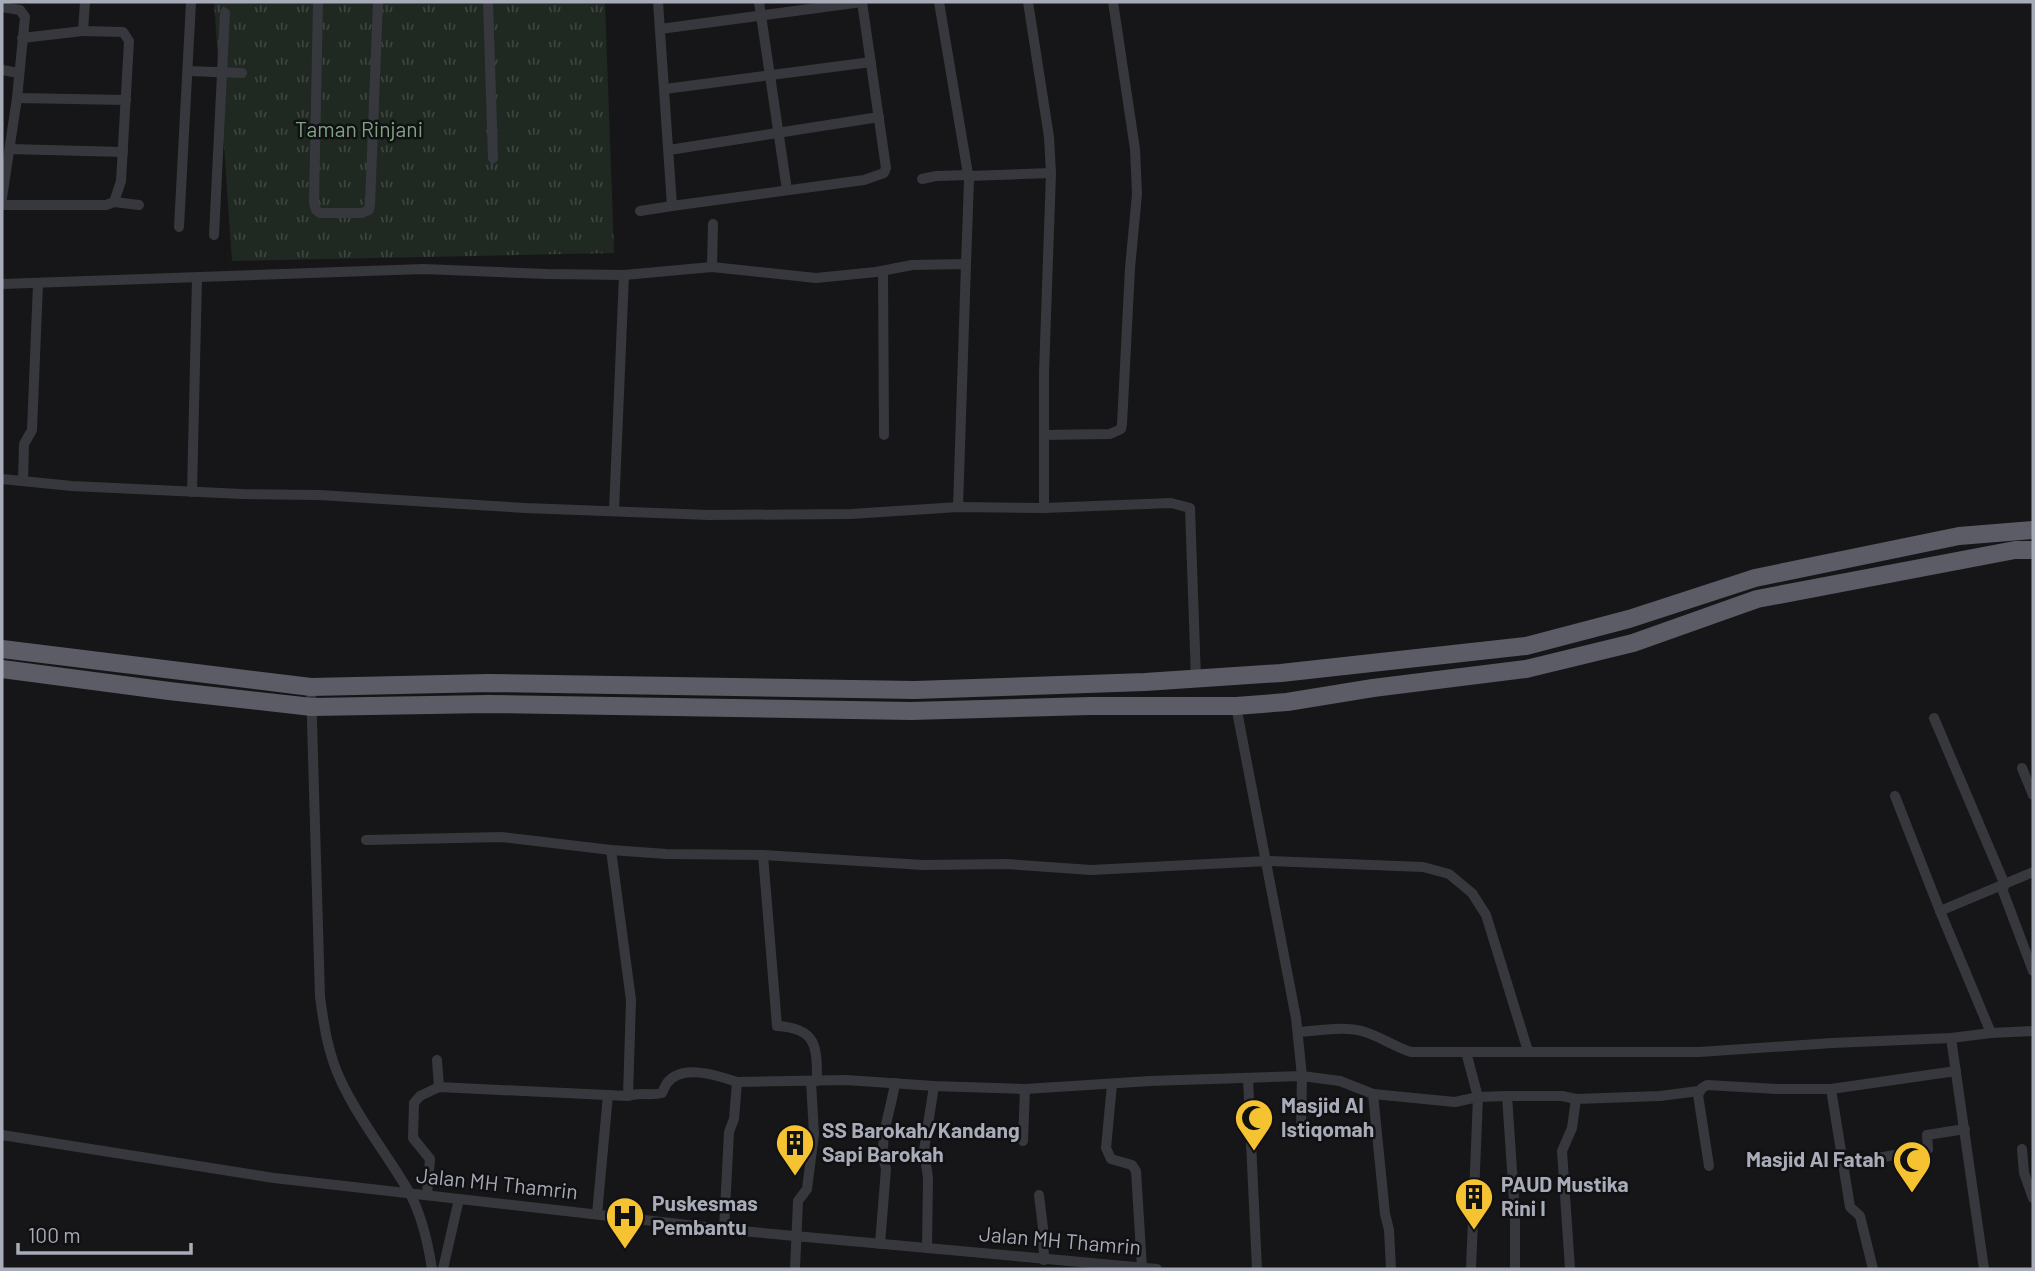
<svg xmlns="http://www.w3.org/2000/svg" width="2035" height="1271" viewBox="0 0 2035 1271" font-family="Barlow,sans-serif">
<style>
.park{fill:url(#park-tufts)}
.lines{fill:none;stroke-linecap:round;stroke-linejoin:round}
.minor{stroke:#37383d;stroke-width:10}
.trunk{stroke:#5b5c65;stroke-width:18}
.labels{text-anchor:middle;stroke-width:5;stroke-linejoin:round;paint-order:stroke}
.park-label{font-size:21px;fill:#7fa484;stroke:#111113}
.poi-label{font-size:21px;font-weight:bold;fill:#a8acb8;stroke:#111113;text-anchor:start}
.street-label{font-size:21px;fill:#a8acb8;stroke:#111113}
</style>
<defs>
<pattern id="park-tufts" width="24" height="20" patternUnits="userSpaceOnUse" patternTransform="scale(1.75)"><rect width="24" height="20" fill="#202822"/><path d="M3 7l-1-3M5 7V3M7 7l1-3M15 17l-1-3M17 17v-4M19 17l1-3" fill="none" stroke="#3e4440"/></pattern>
</defs>
<rect width="100%" height="100%" fill="#161618"/>
<path class="park" d="M214 2H605L614 253 232 261Z"/>
<g class="lines">
<g class="minor">
<path d="M318 2 314 203 316 210 320 213H362L369 210 370 204 378 2"/>
<path d="M488 2 493 158"/>
<path d="M658 2 672 206 864 180 884 173 886 168 862 2"/>
<path d="M759 2 787 190"/>
<path d="M939 2 969 180 966 264"/>
<path d="M1028 2 1049 137 1051 173 1044 373V508"/>
<path d="M2 7 20 10 25 17 17 98 2 198"/>
<path d="M660 29 862 2"/>
<path d="M22 38 83 31"/>
<path d="M2 70 19 73"/>
<path d="M188 71 242 73"/>
<path d="M665 89 871 62"/>
<path d="M17 98 126 100"/>
<path d="M10 149 123 152"/>
<path d="M669 150 879 117"/>
<path d="M969 176 1051 173"/>
<path d="M922 179 936 176 969 175"/>
<path d="M114 202 139 205"/>
<path d="M2 205H106L114 202 121 181 129 41 123 32 83 31 85 2"/>
<path d="M640 211 672 206"/>
<path d="M179 227 191 2"/>
<path d="M214 235 225 13"/>
<path d="M712 267 713 224"/>
<path d="M883 271 884 435"/>
<path d="M2 284 423 269 547 274 624 275 712 267 816 278 876 272 912 265 966 264 958 507"/>
<path d="M1044 435 1110 434 1121 429 1122 424 1130 268 1137 194 1135 149 1113 2"/>
<path d="M2 479 72 486 242 494 319 495 525 508 709 515 851 514 958 507 1044 508 1171 503 1190 508 1196 679"/>
<path d="M23 481 24 444 32 430 38 284"/>
<path d="M192 492 197 278"/>
<path d="M614 511 624 275"/>
<path d="M311 687 320 997C324 1026 328 1054 341 1081 359 1120 387 1154 409 1192 422 1215 428 1243 432 1269"/>
<path d="M1236 706 1296 1018 1302 1076 1301 1129"/>
<path d="M1934 718 2005 885"/>
<path d="M2022 768 2033 795"/>
<path d="M1895 796 1940 911"/>
<path d="M366 840 502 837 611 850 666 854 763 855 923 865 1007 864 1091 870 1267 861 1423 867 1449 874 1472 893 1486 915 1528 1051"/>
<path d="M611 850 631 1000 628 1096"/>
<path d="M763 855 777 1026C817 1028 817 1047 817 1081"/>
<path d="M2001 886 2033 971"/>
<path d="M1298 1032C1319 1031 1345 1025 1365 1032 1381 1037 1395 1047 1411 1052H1699L1832 1043 1951 1038 1991 1033 2033 1031"/>
<path d="M1991 1033 1940 911 2033 872"/>
<path d="M1951 1038 1984 1269"/>
<path d="M1466 1052 1478 1097 1471 1269"/>
<path d="M437 1060 439 1087"/>
<path d="M1248 1079 1257 1269"/>
<path d="M737 1082 846 1080 934 1086 1025 1089 1150 1081 1302 1076 1340 1081 1373 1094 1455 1102 1478 1097 1507 1096H1562L1576 1099 1660 1096 1699 1091"/>
<path d="M1112 1084 1106 1148 1111 1159 1132 1165 1136 1171 1142 1268"/>
<path d="M1831 1089 1850 1207 1860 1216 1873 1269"/>
<path d="M1373 1094 1385 1214 1389 1230 1391 1269"/>
<path d="M1507 1096 1515 1214V1269"/>
<path d="M2 1135 274 1178 741 1231 1157 1269"/>
<path d="M1023 1141 1025 1089"/>
<path d="M2022 1149 2024 1173 2033 1198"/>
<path d="M1844 1164 1928 1149 1927 1135 1965 1129"/>
<path d="M1709 1166 1698 1095 1702 1088 1707 1085 1777 1089H1831L1956 1071"/>
<path d="M427 1195 430 1159 413 1138 414 1103 420 1096 439 1087 628 1096C639 1092 651 1096 662 1093 664 1089 665 1086 667 1083 682 1063 719 1076 737 1082L734 1119 729 1132 724 1229"/>
<path d="M1039 1195 1043 1228 1044 1260"/>
<path d="M597 1214 608 1095"/>
<path d="M880 1244 886 1169C877 1140 891 1112 895 1083"/>
<path d="M927 1248 928 1178 924 1150 934 1086"/>
<path d="M443 1269 459 1199"/>
<path d="M795 1269 798 1201 807 1189 814 1134 811 1081"/>
<path d="M1570 1269 1562 1151 1572 1128 1576 1099"/>
</g>
<g class="trunk">
<path d="M2 649 311 687 488 683 915 690 1145 682 1281 673 1526 646 1629 619 1755 578 1959 536 2033 530"/>
<path d="M2 669 169 691 312 707 488 704 911 711 1090 706H1236L1287 702 1373 688 1526 669 1633 643 1757 599 2015 550H2033"/>
</g>
</g>
<defs>
<g id="mosque-pin" transform="scale(2.0125)"><path d="M0 17L-7.5 6A9.5 9.5 0 1 1 7.5 6Z" fill="#f5c331" stroke="#111113"/><path d="M3.5-4.9A6 6 0 1 0 3.5 4.9A5 5 0 1 1 3.5-4.9Z" fill="#111"/></g>
<g id="building-pin" transform="scale(2.0125)"><path d="M0 17L-7.5 6A9.5 9.5 0 1 1 7.5 6Z" fill="#f5c331" stroke="#111113"/><path d="M-4-6H4V6H1V3H-1V6H-4ZM-2.5-4.3h1.7v1.8h-1.7ZM.8-4.3h1.7v1.8H.8ZM-2.5-1h1.7V.8h-1.7ZM.8-1h1.7V.8H.8Z" fill="#111"/></g>
<g id="hospital-pin" transform="scale(2.0125)"><path d="M0 17L-7.5 6A9.5 9.5 0 1 1 7.5 6Z" fill="#f5c331" stroke="#111113"/><path d="M-5-5h3v3.5h4V-5h3V5h-3V1.5h-4V5h-3Z" fill="#111"/></g>
</defs>
<g fill-rule="evenodd">
<use href="#mosque-pin" x="1254" y="1118"/>
<use href="#building-pin" x="795" y="1143"/>
<use href="#mosque-pin" x="1912" y="1160"/>
<use href="#building-pin" x="1474" y="1197"/>
<use href="#hospital-pin" x="625" y="1216"/>
</g>
<g class="labels">
<g class="park-label">
<text x="359" y="137">Taman Rinjani</text>
</g>
<g class="poi-label">
<text x="1281" y="1113">Masjid Al<tspan x="1281" dy="24">Istiqomah</tspan></text>
<text x="822" y="1138">SS Barokah/Kandang<tspan x="822" dy="24">Sapi Barokah</tspan></text>
<text x="1885" y="1167" text-anchor="end">Masjid Al Fatah</text>
<text x="1501" y="1192">PAUD Mustika<tspan x="1501" dy="24">Rini I</tspan></text>
<text x="652" y="1211">Puskesmas<tspan x="652" dy="24">Pembantu</tspan></text>
</g>
<g class="street-label">
<text transform="translate(497 1184) rotate(6)" y="7">Jalan MH Thamrin</text>
<text transform="translate(1060 1241) rotate(5)" y="7">Jalan MH Thamrin</text>
</g>
</g>
<rect width="2035" height="1271" fill="none" stroke="#a8acb8" stroke-width="7"/>
<path d="M18 1243v10h173v-10" fill="none" stroke="#a8acb8" stroke-width="3.5"/>
<text x="28" y="1243" font-size="21" fill="#a8acb8" stroke="#111113" stroke-width="5" paint-order="stroke">100 m</text>
</svg>
